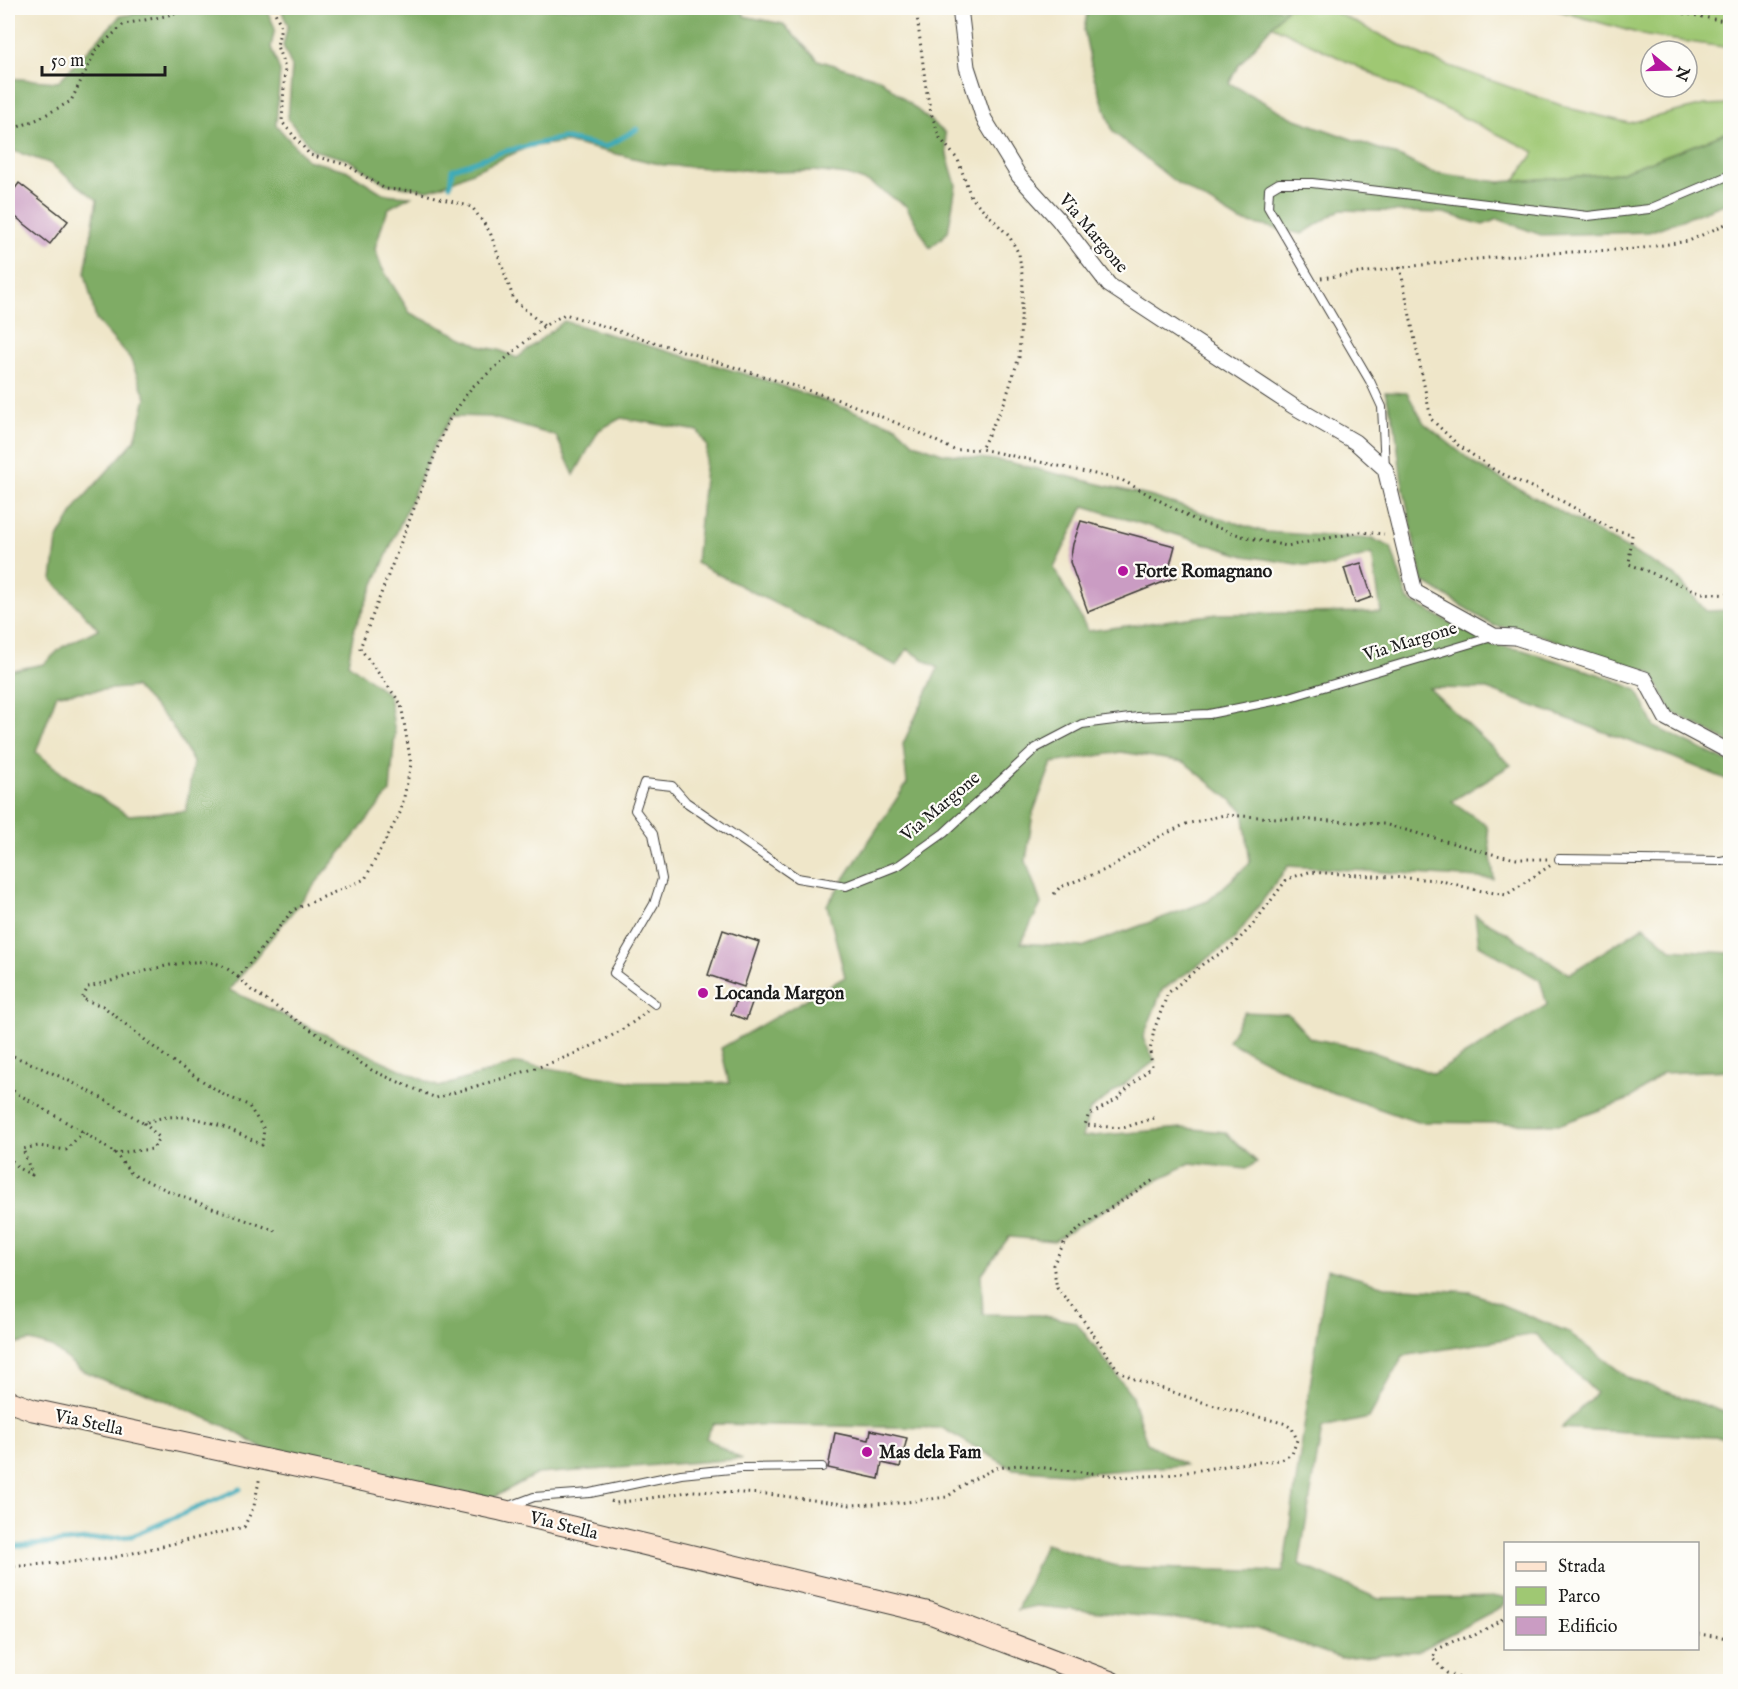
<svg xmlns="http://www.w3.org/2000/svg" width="1738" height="1689" viewBox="0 0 1738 1689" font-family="'IM FELL English',serif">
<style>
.green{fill:#9fc873;stroke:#5e7248;stroke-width:1.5}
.forest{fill:#7fac65;stroke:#4e6440;stroke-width:1.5;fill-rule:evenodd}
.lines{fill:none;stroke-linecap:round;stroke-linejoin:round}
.stream{stroke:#3cabb9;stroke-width:5}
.building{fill:#ca9cc3}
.service-casing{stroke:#3c3a36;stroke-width:10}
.minor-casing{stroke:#3c3a36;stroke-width:17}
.secondary-casing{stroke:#3c3a36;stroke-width:23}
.path{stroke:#3c3a36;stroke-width:3;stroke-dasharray:1.5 4.5;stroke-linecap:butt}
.service{stroke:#fff;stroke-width:8}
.minor{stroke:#fff;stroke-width:15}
.secondary{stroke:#fde4d0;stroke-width:21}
.poi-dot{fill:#b5179e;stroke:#fdfcf7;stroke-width:2}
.labels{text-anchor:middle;stroke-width:4.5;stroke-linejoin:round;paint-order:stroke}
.street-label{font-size:18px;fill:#1c1c1c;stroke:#fdfcf7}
.poi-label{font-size:18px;font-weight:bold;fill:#1c1c1c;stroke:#fdfcf7;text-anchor:start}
</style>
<rect width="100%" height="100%" fill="#fdfcf7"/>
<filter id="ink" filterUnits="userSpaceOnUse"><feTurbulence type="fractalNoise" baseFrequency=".0167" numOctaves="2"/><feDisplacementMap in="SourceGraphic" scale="12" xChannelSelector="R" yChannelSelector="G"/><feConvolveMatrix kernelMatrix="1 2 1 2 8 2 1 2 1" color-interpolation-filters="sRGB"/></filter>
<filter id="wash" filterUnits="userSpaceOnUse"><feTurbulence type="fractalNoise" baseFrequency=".008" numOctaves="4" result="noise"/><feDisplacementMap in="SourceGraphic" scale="24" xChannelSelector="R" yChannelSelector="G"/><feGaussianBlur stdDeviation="1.35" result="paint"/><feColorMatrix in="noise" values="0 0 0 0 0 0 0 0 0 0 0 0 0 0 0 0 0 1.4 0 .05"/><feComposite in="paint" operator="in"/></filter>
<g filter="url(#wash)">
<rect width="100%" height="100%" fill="#efe6c9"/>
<g class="green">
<path d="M1287 8H1327L1424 57 1572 109 1629 123 1704 105 1730 104V130L1716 137 1619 173 1514 181 1535 152 1271 25Z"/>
<path d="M1549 8H1730V48L1647 36Z"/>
</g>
<g class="forest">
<path d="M172 8H266L275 28 271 47 280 71 276 125 307 160 346 170 384 194 411 196 389 208 383 222 375 249 382 268 410 313 483 347 499 350 517 358 564 321 762 379 896 426 914 443 942 453 1008 462 1149 496 1265 532 1373 539 1391 547 1408 600 1492 645 1523 650 1607 677 1637 690 1655 727 1730 763V781L1672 757 1487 689 1429 688 1511 765 1452 801 1487 826 1494 879 1288 866 1233 941 1162 990 1143 1038 1155 1061 1090 1110 1082 1137 1182 1128 1225 1132 1257 1162 1246 1169 1190 1163 1121 1200 1054 1241 1009 1237 981 1275 983 1314 1039 1315 1076 1322 1131 1394 1147 1443 1185 1465 1075 1474 1013 1469 942 1428 713 1424 706 1438 741 1459 537 1474 489 1500 267 1451 227 1427 140 1390 108 1382 79 1369 52 1347 30 1341 8 1346V671L44 664 62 647 98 629 52 580 57 540 78 504 135 440 146 398 130 358 96 320 85 273 97 200 49 163 8 149V78L58 82 120 16ZM452 416 490 417 556 436 574 475 599 430 621 418 698 431 707 446 696 563 897 666 907 649 938 668 903 744 907 783 827 905 845 977 721 1048 729 1083 634 1082 517 1063 439 1087 229 990 390 792 395 733 389 695 348 663 354 630 437 440ZM1084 506 1245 556 1323 568 1372 554 1381 612 1218 614 1088 631 1054 568ZM135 687 171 724 193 762 186 811 128 815 64 775 36 752 57 694ZM1121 752 1184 762 1243 810 1250 863 1208 901 1082 947 1021 943 1041 904 1026 861 1033 813 1052 763Z"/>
<path d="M280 8H743L744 16 783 24 818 60 880 79 945 133 947 155 956 185 948 232 930 248 906 206 870 183 847 175 814 171 772 172 663 165 566 142 528 147 441 186 428 190 386 184 349 160 313 150 288 119 292 67 283 46 288 25Z"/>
<path d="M1088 8H1287L1239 65 1229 83 1293 118 1401 157 1430 172 1499 182 1619 173 1716 137 1730 130V202L1649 232 1541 235 1498 219 1483 225 1444 213 1340 210 1302 234 1240 221 1174 181 1113 132 1093 74 1084 30Z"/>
<path d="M1385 392 1407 393 1424 423 1476 465 1675 575 1706 611 1730 610V743L1672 712 1651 672 1517 628 1494 626 1422 581 1401 475 1395 425Z"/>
<path d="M1475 915 1507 933 1569 974 1644 926 1671 949 1730 953V1070L1663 1073 1630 1099 1561 1124 1417 1122 1314 1086 1228 1041 1244 1012 1288 1014 1310 1038 1365 1049 1434 1074 1547 1005 1540 980 1479 945Z"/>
<path d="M1327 1269 1389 1287 1471 1292 1568 1332 1630 1379 1730 1414V1436L1729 1438 1561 1428 1596 1393 1536 1334 1403 1356 1369 1418 1322 1428 1299 1564 1379 1599 1505 1597V1605L1418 1651 1341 1658 1248 1626 1036 1606 1017 1610 1045 1544 1119 1567 1283 1572Z"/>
</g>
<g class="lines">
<g class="stream">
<path d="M450 185 452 169 502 152 562 138 606 147 637 129"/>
<path d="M8 1547 132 1536 240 1489"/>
</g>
</g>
<g id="blocks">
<g class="building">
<path d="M19 183 68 221 50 244 8 211V198Z"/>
<path d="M1081 521 1175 546 1170 565 1176 577 1088 612 1070 562 1073 544Z"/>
<path d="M1361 563 1372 597 1355 603 1344 568Z"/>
<path d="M723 930 759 942 744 987 708 975Z"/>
<path d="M739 995 753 1000 746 1020 731 1014Z"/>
<path d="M871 1430 907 1438 900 1467 882 1463 879 1479 828 1468 835 1433 869 1440Z"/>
</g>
</g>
</g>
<g filter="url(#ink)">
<use href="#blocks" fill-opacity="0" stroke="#3c3a36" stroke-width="1.5"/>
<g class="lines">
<g class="service-casing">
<g id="service">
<path d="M1385 467 1382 407 1370 381 1268 207 1269 189 1279 183H1312L1588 216 1649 209 1730 175"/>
<path d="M1559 859 1721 861 1730 859"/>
<path d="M655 1004 614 973 654 904 662 879 653 834 635 810 644 783 672 786 686 802 797 878 846 886 899 865 944 833 1036 748 1082 724 1138 717 1209 714 1283 699 1492 637"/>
<path d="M510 1506 534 1497 590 1493 681 1474 741 1468 822 1467"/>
</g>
</g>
<g class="minor-casing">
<path id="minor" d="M960 8 967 67 984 119 1019 176 1058 219 1109 285 1293 406 1355 442 1385 469 1415 592 1494 636 1515 637 1645 679 1666 718 1730 752"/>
</g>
<g class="secondary-casing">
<path id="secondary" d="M8 1401 33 1410 501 1510 930 1613 1111 1682"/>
</g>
<g class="path">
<path d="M120 8H125"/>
<path d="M273 8 281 26 277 46 285 68 282 122 310 155 347 165 385 189 414 191 472 207 490 232 514 300 544 326"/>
<path d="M916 8 926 88 931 113 940 138 958 160 971 197 1009 236 1019 254 1023 281 1019 357 1005 401 981 449 1122 480 1197 521 1245 537 1287 546 1360 532 1384 534"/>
<path d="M1654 8 1730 22"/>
<path d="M8 131 38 119 71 101 96 50 124 24 165 16 191 8"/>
<path d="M1400 267 1431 419 1458 445 1496 471 1562 501 1614 530 1632 534 1629 564 1702 593 1730 595"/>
<path d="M1321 278 1438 263 1529 254 1636 249 1689 241 1730 222"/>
<path d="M1054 894 1060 887 1105 870 1159 837 1186 824 1224 815 1384 824 1496 855 1517 859H1549"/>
<path d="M238 977 251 990 373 1071 436 1098C503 1077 594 1058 647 1011"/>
<path d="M8 1054C56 1073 100 1095 143 1123 151 1121 159 1118 167 1117 200 1114 233 1130 262 1145L264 1129 248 1105 224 1095 166 1057 103 1006 82 999 88 987C122 980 191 951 223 966 228 969 233 973 238 977L293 910 365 879 401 811 411 764 401 704 360 648 447 423 472 387 544 326 565 314 845 402 916 431 954 450 981 449"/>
<path d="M8 1088 83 1132 115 1153"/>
<path d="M1154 1118 1123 1128 1085 1125 1088 1116 1117 1099 1152 1066 1150 1051 1154 1030 1168 993 1204 963 1230 948 1251 927 1287 879 1309 872 1438 880 1477 890 1506 895 1551 865"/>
<path d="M144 1123 159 1137 153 1149 115 1153 130 1172 153 1184 185 1198 276 1231"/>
<path d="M8 1156 18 1168 32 1175 23 1149 38 1146 66 1150 83 1132"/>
<path d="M611 1501 616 1503 645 1499 693 1491 768 1494 850 1505 899 1503 947 1497 966 1483 996 1468 1018 1465 1128 1477 1167 1475 1239 1464 1280 1460 1292 1454 1297 1440 1292 1428 1283 1423 1211 1405 1134 1379 1118 1370 1079 1314 1057 1288 1053 1265 1064 1243 1081 1227 1155 1179"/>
<path d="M8 1567 107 1559 244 1527 254 1506 260 1476"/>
<path d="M1698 1634 1730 1638"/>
<path d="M1470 1682 1447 1673 1433 1659 1436 1650 1454 1641 1475 1635 1506 1617"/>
</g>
<use href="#service" class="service"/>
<use href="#minor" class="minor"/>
<use href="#secondary" class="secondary"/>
</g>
</g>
<g class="poi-dot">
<circle cx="1123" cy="571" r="6"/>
<circle cx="703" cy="993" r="6"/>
<circle cx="867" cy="1452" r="6"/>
</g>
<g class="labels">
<g class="street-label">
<text transform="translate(1094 233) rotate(50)" y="6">Via Margone</text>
<text transform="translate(1410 641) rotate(-17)" y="6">Via Margone</text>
<text transform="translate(940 806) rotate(-40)" y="6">Via Margone</text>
<text transform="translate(89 1422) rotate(12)" y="6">Via Stella</text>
<text transform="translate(564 1525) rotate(14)" y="6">Via Stella</text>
</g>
<g class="poi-label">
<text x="1135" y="577">Forte Romagnano</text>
<text x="715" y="999">Locanda Margon</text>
<text x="879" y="1458">Mas dela Fam</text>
</g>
</g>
<rect width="1738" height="1689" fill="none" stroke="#fdfcf7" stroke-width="30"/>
<rect x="1504" y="1542" width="195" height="108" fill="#fdfcf7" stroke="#a3a29f" stroke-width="1.5"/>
<rect x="1516" y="1562" width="30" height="9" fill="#fde4d0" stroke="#a3a29f" stroke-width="1.5"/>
<text x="1558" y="1572" font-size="18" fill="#1c1c1c">Strada</text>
<rect x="1516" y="1587" width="30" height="18" fill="#9fc873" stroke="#a3a29f" stroke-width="1.5"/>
<text x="1558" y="1602" font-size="18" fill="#1c1c1c">Parco</text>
<rect x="1516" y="1617" width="30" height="18" fill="#ca9cc3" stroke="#a3a29f" stroke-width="1.5"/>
<text x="1558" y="1632" font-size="18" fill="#1c1c1c">Edificio</text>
<g transform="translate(1669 69) rotate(109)"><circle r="28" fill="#fdfcf7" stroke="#a3a29f" stroke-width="1.5"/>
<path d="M0-4.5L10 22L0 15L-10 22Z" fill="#b5179e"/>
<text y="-9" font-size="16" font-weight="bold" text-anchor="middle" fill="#1c1c1c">N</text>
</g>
<path d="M42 66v9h123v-9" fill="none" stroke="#1c1c1c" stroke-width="3"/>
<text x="51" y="66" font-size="18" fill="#1c1c1c" stroke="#fdfcf7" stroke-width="4.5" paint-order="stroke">50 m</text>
</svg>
